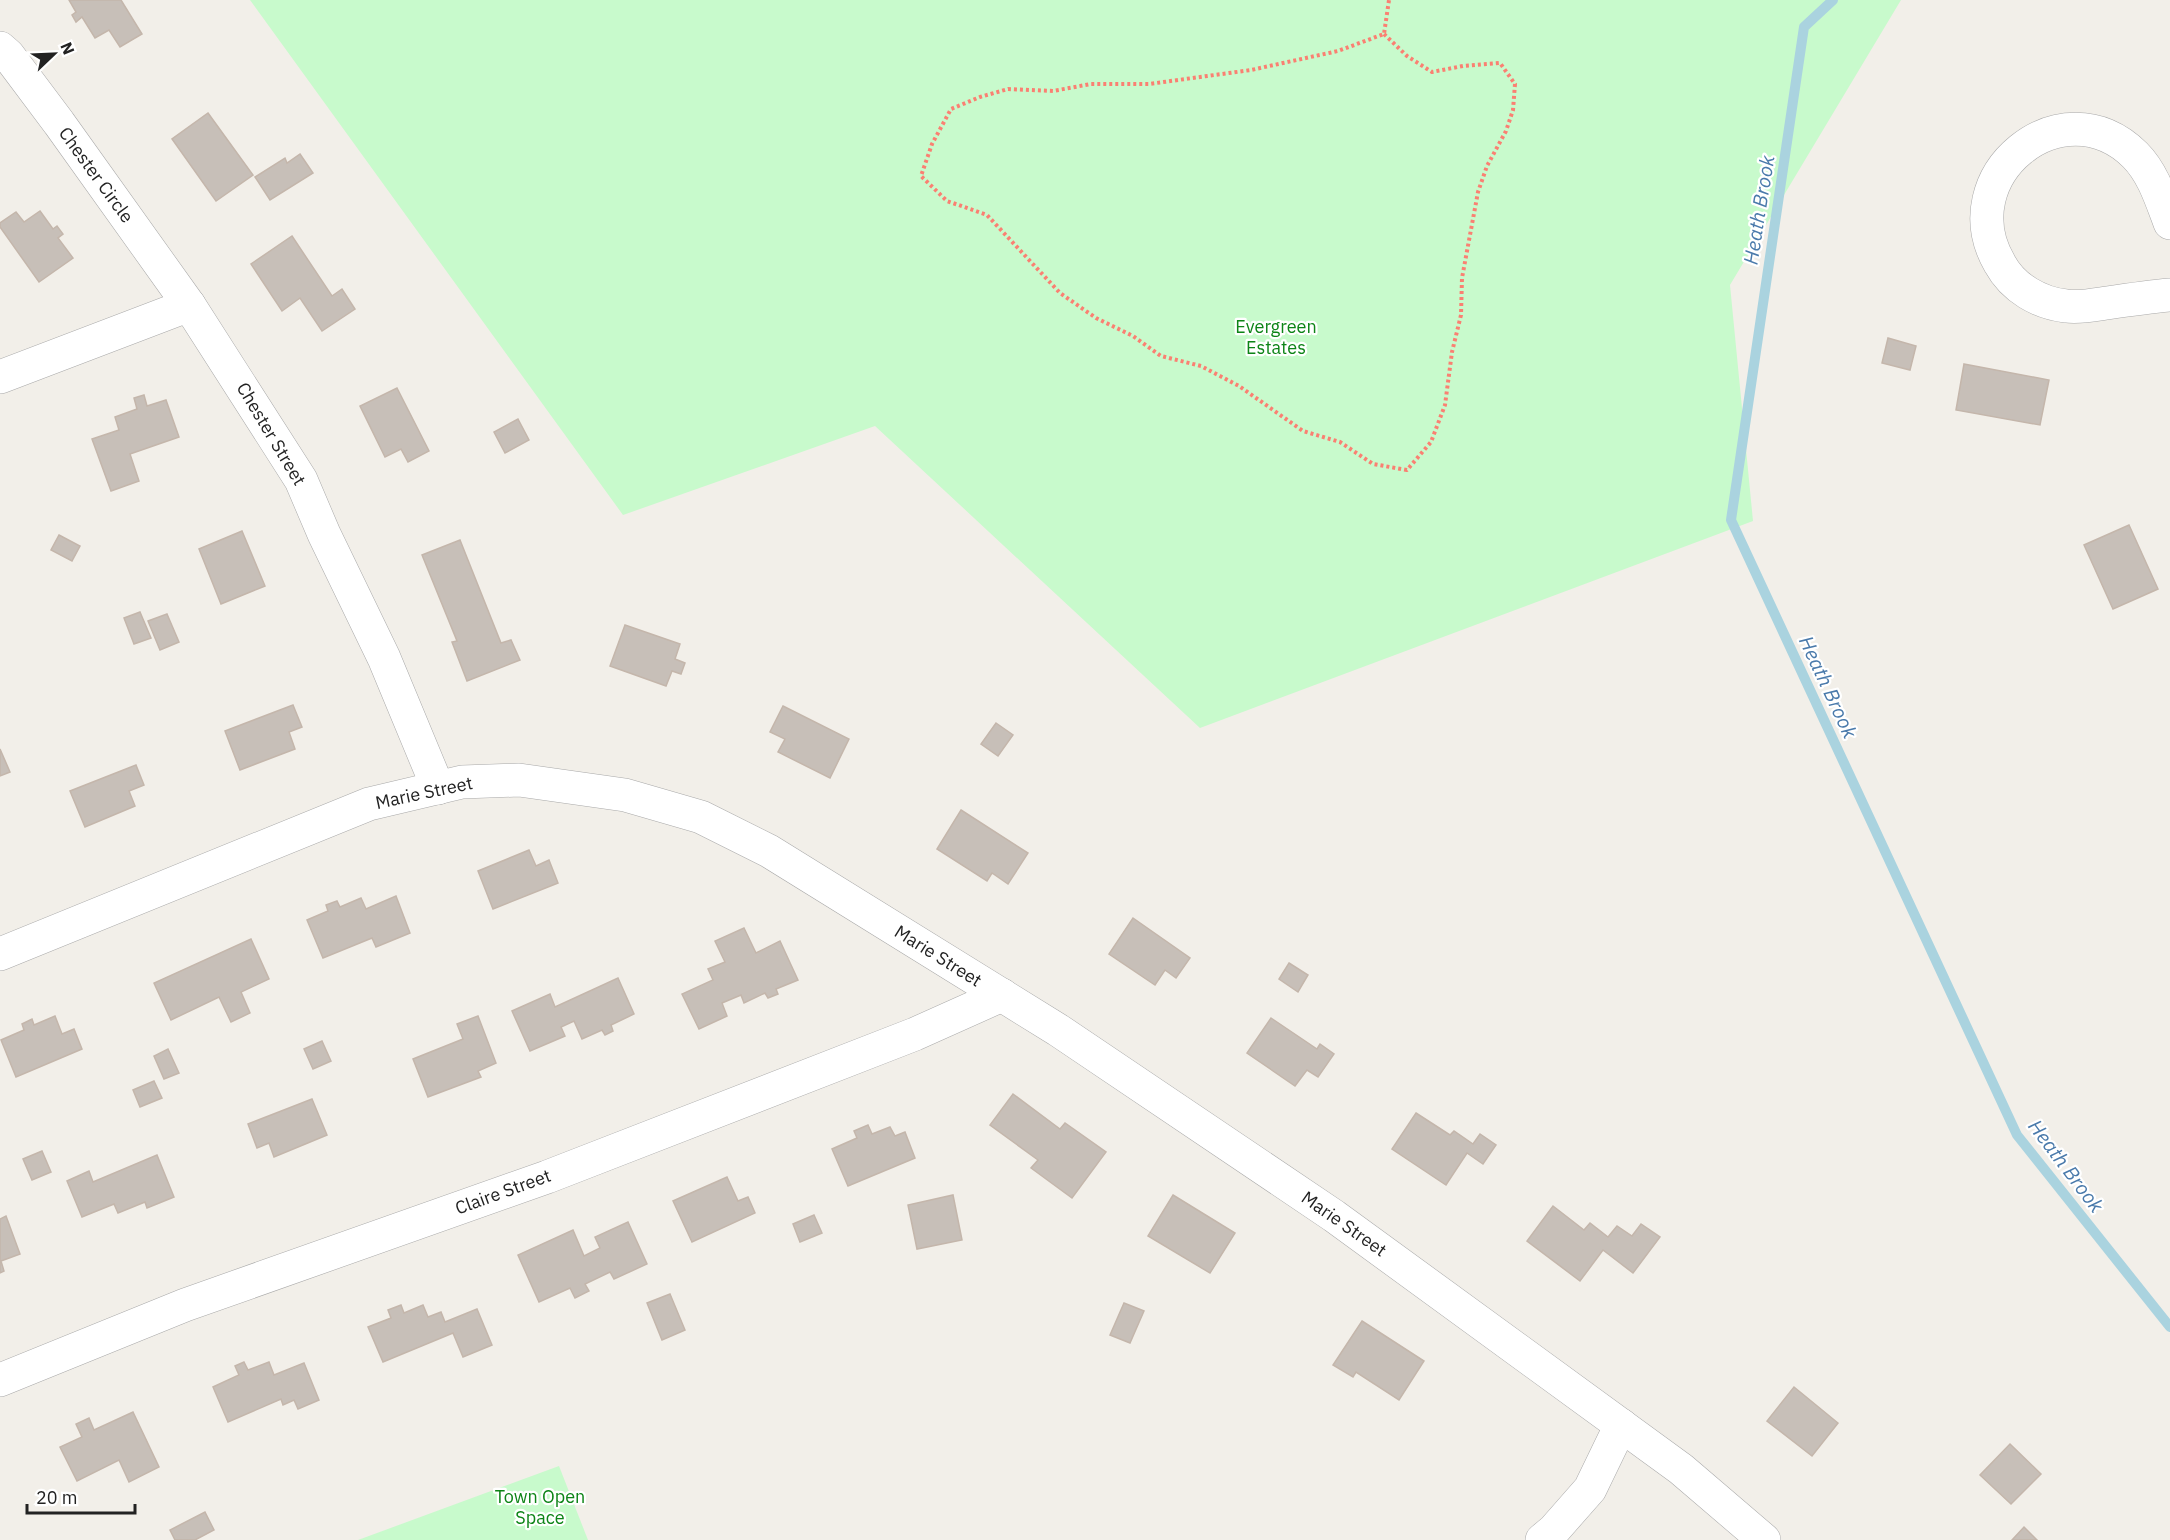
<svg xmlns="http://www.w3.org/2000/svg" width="2170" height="1540" viewBox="0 0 2170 1540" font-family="'IBM Plex Sans',sans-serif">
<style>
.park{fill:#c8facc}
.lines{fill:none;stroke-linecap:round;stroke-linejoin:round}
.stream{stroke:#aad3df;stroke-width:10}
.building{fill:#c7bfb8;stroke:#c4b6ab;stroke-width:1.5}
.minor-casing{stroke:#a9a9a9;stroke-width:34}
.path{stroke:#fa8072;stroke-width:4;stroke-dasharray:3 3;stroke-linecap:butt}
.minor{stroke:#fff;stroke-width:33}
.labels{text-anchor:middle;stroke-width:4.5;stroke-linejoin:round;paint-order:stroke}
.street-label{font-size:18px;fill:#222;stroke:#fff}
.park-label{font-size:18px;fill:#0c8416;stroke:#fff}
.water-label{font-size:20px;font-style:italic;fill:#4a7aab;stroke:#fff}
</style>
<rect width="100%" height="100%" fill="#f2efe9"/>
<g class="park">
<path d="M250 0H1901L1730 285 1753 521 1200 728 875 426 623 515Z"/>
<path d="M559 1466 588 1540H358Z"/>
</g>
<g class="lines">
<path class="stream" d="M1833 0 1804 27 1731 520 2017 1135 2170 1327"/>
</g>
<g class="building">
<path d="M69 0H121L142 34 120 47 109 30 95 38 82 17 76 22 72 15 76 12Z"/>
<path d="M208 113 253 175 216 201 172 139Z"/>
<path d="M300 154 313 173 270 200 255 177 285 158 287 163Z"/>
<path d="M40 211 53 229 57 226 63 234 58 238 73 258 39 282 0 227V223L16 212 24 222Z"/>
<path d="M292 236 332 296 342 289 355 309 322 331 300 298 282 311 251 264Z"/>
<path d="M1888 338 1916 346 1910 370 1882 363Z"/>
<path d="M1964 364 2049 380 2040 425 1956 410Z"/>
<path d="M397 388 429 451 408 462 401 449 385 457 360 406Z"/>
<path d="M144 395 147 406 166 400 179 437 130 454 139 481 111 491 92 439 119 430 115 417 137 409 134 398Z"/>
<path d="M518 419 529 440 505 453 494 432Z"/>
<path d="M2129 525 2158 589 2113 609 2084 545Z"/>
<path d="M242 531 265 586 221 604 199 549Z"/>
<path d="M59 535 80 546 72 561 51 550Z"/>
<path d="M460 540 501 643 511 640 520 660 467 681 452 642 457 641 422 555Z"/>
<path d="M140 612 151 638 134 644 124 618Z"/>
<path d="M167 614 179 642 160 650 148 621Z"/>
<path d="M625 625 680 644 675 659 685 663 681 674 672 671 666 686 610 666Z"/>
<path d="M293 705 302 727 289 732 295 749 240 770 225 731Z"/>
<path d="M783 706 849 739 830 778 778 752 785 739 770 732Z"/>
<path d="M996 723 1013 735 998 756 981 744Z"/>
<path d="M0 749 10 772 0 776Z"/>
<path d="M136 765 144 785 129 791 135 806 85 827 70 791Z"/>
<path d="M961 810 1028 853 1008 884 992 873 987 881 937 849Z"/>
<path d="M529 850 536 866 549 860 558 883 493 909 478 871Z"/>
<path d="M396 896 410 933 376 947 372 938 323 958 307 920 328 911 326 905 337 901 340 907 361 898 366 909Z"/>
<path d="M1133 918 1190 958 1176 978 1165 970 1155 985 1109 954Z"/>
<path d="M744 928 756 953 780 941 798 980 776 989 778 994 768 998 765 993 744 1003 741 995 722 1003 727 1016 699 1029 682 994 713 980 708 969 725 962 715 941Z"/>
<path d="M251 939 269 979 241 992 250 1013 231 1022 219 997 171 1020 154 983Z"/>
<path d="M1289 963 1308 975 1298 992 1279 979Z"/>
<path d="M618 978 634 1014 611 1025 613 1031 605 1035 602 1030 582 1039 574 1021 561 1027 565 1036 530 1051 512 1011 550 994 555 1007Z"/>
<path d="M55 1016 62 1034 74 1029 82 1049 16 1077 1 1040 24 1030 22 1024 32 1019 34 1025Z"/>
<path d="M478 1016 496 1063 478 1071 481 1077 428 1097 413 1059 463 1039 457 1024Z"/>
<path d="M1271 1018 1317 1049 1320 1044 1334 1054 1318 1077 1307 1070 1295 1086 1247 1053Z"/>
<path d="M322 1041 331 1061 313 1069 304 1049Z"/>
<path d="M168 1049 179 1073 164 1079 154 1056Z"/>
<path d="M154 1081 162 1098 140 1107 133 1090Z"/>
<path d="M1013 1094 1060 1129 1065 1123 1106 1152 1072 1198 1031 1168 1038 1160 990 1125Z"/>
<path d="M312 1099 327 1135 274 1157 269 1143 257 1148 248 1124Z"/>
<path d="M1416 1113 1450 1135 1454 1131 1473 1144 1480 1134 1496 1145 1483 1164 1467 1153 1446 1185 1392 1149Z"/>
<path d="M868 1125 872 1134 890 1127 895 1136 905 1132 915 1158 848 1186 832 1149 857 1138 854 1131Z"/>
<path d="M42 1151 51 1172 32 1180 23 1159Z"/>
<path d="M157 1155 174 1197 147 1208 145 1202 118 1213 114 1204 82 1217 67 1181 89 1171 93 1182Z"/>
<path d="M727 1177 738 1201 748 1197 755 1213 692 1242 673 1201Z"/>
<path d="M953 1195 962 1240 917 1249 908 1205Z"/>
<path d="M1173 1195 1235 1233 1210 1273 1148 1236Z"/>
<path d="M1553 1206 1584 1230 1590 1223 1608 1237 1617 1226 1632 1236 1641 1224 1660 1237 1633 1273 1603 1250 1580 1281 1527 1241Z"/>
<path d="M814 1215 822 1233 800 1242 793 1224Z"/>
<path d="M6 1216 20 1254 1 1261 4 1271 0 1273V1219Z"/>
<path d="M628 1222 647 1264 614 1279 610 1272 585 1284 589 1291 575 1298 570 1288 539 1302 518 1255 573 1230 584 1256 600 1248 595 1237Z"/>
<path d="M670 1294 685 1330 662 1340 647 1303Z"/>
<path d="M1124 1303 1144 1311 1130 1343 1110 1335Z"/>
<path d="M401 1305 404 1313 423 1305 428 1317 441 1312 445 1322 477 1309 492 1345 463 1357 453 1333 383 1362 368 1327 391 1318 388 1310Z"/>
<path d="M1362 1321 1424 1361 1399 1400 1356 1372 1353 1377 1333 1365Z"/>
<path d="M244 1362 248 1370 269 1362 274 1375 304 1363 319 1400 298 1409 294 1400 283 1405 281 1399 228 1422 213 1387 239 1375 235 1366Z"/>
<path d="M1794 1387 1838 1423 1812 1456 1767 1421Z"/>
<path d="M133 1412 159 1467 129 1482 119 1460 77 1481 60 1447 82 1437 76 1424 89 1418 94 1430Z"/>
<path d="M2010 1444 2041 1474 2011 1504 1980 1475Z"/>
<path d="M205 1512 214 1530 195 1540H175L170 1530Z"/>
<path d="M2024 1527 2037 1540H2012Z"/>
</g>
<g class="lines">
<g class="minor-casing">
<g id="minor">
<path d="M0 48 8 55 59 123 189 305"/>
<path d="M2170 223C2161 199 2153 173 2135 155 2062 83 1948 176 2000 264 2013 288 2039 303 2066 306 2079 308 2094 305 2107 303 2128 300 2149 297 2170 295"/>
<path d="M0 377 189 305 301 480 324 534 384 658 438 788"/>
<path d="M0 954 369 804 462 782 519 780 625 795 701 817 769 851 1058 1030 1334 1216 1681 1469 1764 1540"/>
<path d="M0 1380 185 1305 547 1177 915 1034 1002 995"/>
<path d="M1542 1540 1554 1530 1590 1489 1621 1425"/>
</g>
</g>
<path class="path" d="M1384 34 1407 56 1432 72 1463 66 1500 63 1515 84 1513 110 1506 131 1487 166 1478 192 1462 278 1461 315 1452 352 1445 405 1431 442 1407 470 1373 464 1340 442 1303 431 1239 386 1201 366 1161 356 1133 336 1096 318 1060 293 987 215 947 201 921 176 932 144 951 109 980 97 1008 89 1053 91 1091 84H1149L1251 70 1338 51 1384 34 1389 0"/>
<use href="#minor" class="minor"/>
</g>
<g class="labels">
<g class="street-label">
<text transform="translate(96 175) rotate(54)" y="6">Chester Circle</text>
<text transform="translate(271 434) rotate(59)" y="6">Chester Street</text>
<text transform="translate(424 793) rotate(-12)" y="6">Marie Street</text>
<text transform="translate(938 956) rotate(32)" y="6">Marie Street</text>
<text transform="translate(503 1192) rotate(-20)" y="6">Claire Street</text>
<text transform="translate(1344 1224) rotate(35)" y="6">Marie Street</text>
</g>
<g class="park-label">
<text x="1276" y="333">Evergreen<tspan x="1276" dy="21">Estates</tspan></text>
<text x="540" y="1503">Town Open<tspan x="540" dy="21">Space</tspan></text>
</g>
<g class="water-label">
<text transform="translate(1759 210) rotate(-81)" y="7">Heath Brook</text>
<text transform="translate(1828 687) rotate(65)" y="7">Heath Brook</text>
<text transform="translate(2066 1166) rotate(53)" y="7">Heath Brook</text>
</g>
</g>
<g transform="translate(54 54) rotate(67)" stroke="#ffffff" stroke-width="4.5" paint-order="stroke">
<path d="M0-4.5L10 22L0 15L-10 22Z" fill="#222222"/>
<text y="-9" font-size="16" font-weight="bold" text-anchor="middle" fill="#222222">N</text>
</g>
<path d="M27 1504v9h108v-9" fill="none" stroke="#222222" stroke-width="3"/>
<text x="36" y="1504" font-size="18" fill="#222222" stroke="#ffffff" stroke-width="4.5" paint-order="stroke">20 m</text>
</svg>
